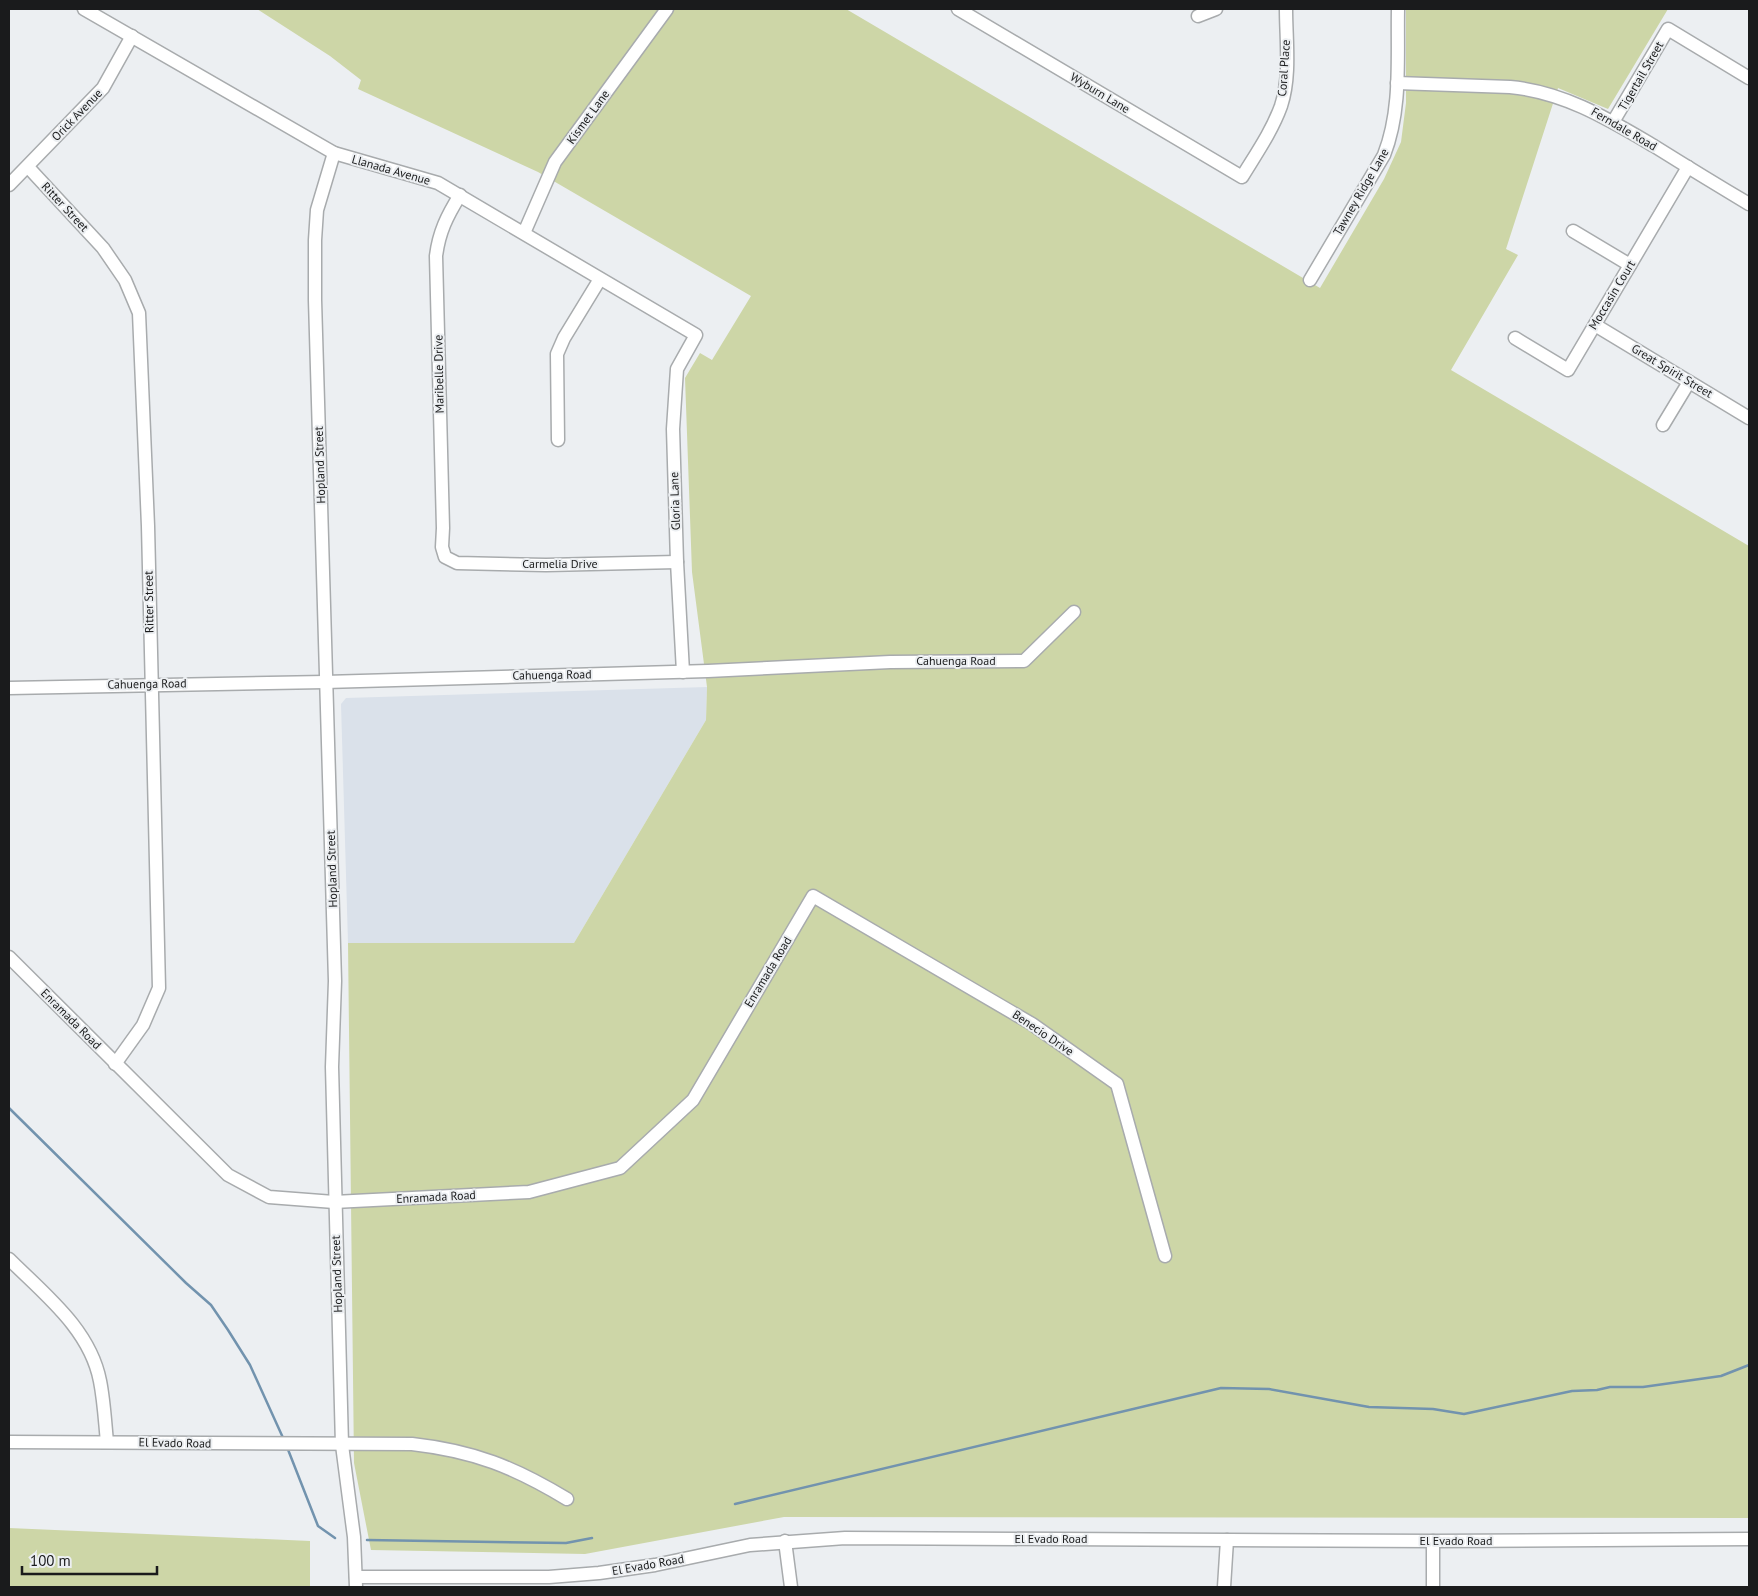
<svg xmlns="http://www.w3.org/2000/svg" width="1758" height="1596" viewBox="0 0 1758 1596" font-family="'PT Sans',sans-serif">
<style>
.built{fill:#dae1ea}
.green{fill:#cdd6a7}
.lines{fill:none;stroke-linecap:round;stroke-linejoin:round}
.stream{stroke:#7293ae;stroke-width:2.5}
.minor-casing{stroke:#a8abad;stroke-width:15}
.minor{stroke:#fff;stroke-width:12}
.labels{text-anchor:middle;stroke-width:4;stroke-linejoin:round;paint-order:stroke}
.street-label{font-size:12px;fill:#1a1b1c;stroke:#eceff2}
</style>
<rect width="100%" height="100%" fill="#eceff2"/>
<path class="built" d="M707 687 706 720 574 943H348L341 704 346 698Z"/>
<g class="green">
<path d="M257 9H846L1320 288 1384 179 1401 142 1406 103V9H1668L1608 109 1558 88 1506 249 1518 255 1451 370 1749 546V1518L784 1517 585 1554 371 1550 354 1463 348 943H574L706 720 707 687 692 572 685 378 700 353 712 360 751 296 538 172 358 89 361 80 330 56Z"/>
<path d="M9 1528 310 1541V1587H9Z"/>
</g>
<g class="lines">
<g class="stream">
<path d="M9 1108 186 1283 211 1305 228 1330 250 1365 284 1440"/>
<path d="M287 1447 318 1526 335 1538"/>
<path d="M735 1504 1221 1388 1269 1389 1369 1407 1433 1409 1464 1414 1572 1391 1597 1390 1610 1387H1643L1721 1376 1749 1365"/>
<path d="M367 1540 566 1543 592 1538"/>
</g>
<g class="minor-casing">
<g id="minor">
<path d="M84 9 334 153 438 183 696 335 677 369 673 429 677 562 683 672"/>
<path d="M958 9 1242 177C1256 154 1272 131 1281 106 1291 76 1286 40 1286 9"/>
<path d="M1198 16 1216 9"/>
<path d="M1397 83 1510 87C1564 92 1608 119 1654 146 1686 166 1717 185 1749 204"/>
<path d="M1613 122 1668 29 1749 78"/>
<path d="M334 153 317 210 315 240V300L335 981 332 1067 342 1445 354 1537 356 1587"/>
<path d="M28 167 103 248 125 280 139 313 148 526 159 988 143 1025 115 1064"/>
<path d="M9 185 103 88 132 36"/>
<path d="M460 195C447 216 439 232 436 256L443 528 442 547 445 557 457 563 546 565 677 562"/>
<path d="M1573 231 1630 265"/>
<path d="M524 233 555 162 667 9"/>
<path d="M1310 280 1384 155C1402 109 1397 58 1398 9"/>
<path d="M1595 325 1749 418"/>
<path d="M1515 338 1568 370 1688 167"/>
<path d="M1663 425 1689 382"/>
<path d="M558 440 557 354 564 338 600 279"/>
<path d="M9 688 325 682 708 671 890 662 1024 661 1074 612"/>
<path d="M9 957 228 1175 269 1197 334 1202 529 1192 620 1168 693 1100 813 896 1032 1024 1117 1084 1165 1256"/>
<path d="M9 1259C44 1294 90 1329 100 1381 104 1401 105 1422 107 1442"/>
<path d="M9 1442 412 1444C474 1451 514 1467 567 1499"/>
<path d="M785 1541 791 1587"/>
<path d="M356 1577H549L599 1573 655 1565 750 1545 845 1538 1433 1541 1749 1539"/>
<path d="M1224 1587 1227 1540"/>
<path d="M1433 1587V1541"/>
</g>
</g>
<use href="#minor" class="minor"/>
</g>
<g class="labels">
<g class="street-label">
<text transform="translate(1284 68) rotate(-86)" y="4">Coral Place</text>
<text transform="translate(1641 76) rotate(-60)" y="4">Tigertail Street</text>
<text transform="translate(1100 93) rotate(31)" y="4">Wyburn Lane</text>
<text transform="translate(77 115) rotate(-46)" y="4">Orick Avenue</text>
<text transform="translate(588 117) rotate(-54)" y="4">Kismet Lane</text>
<text transform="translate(1624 129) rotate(30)" y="4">Ferndale Road</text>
<text transform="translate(391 170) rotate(16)" y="4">Llanada Avenue</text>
<text transform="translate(1361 192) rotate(-60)" y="4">Tawney Ridge Lane</text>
<text transform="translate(65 207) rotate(47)" y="4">Ritter Street</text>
<text transform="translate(1612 295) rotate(-59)" y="4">Moccasin Court</text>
<text transform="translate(1672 371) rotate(31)" y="4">Great Spirit Street</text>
<text transform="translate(439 374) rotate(-91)" y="4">Maribelle Drive</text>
<text transform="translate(320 465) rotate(-92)" y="4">Hopland Street</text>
<text transform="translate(675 501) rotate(-92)" y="4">Gloria Lane</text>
<text x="560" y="568">Carmelia Drive</text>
<text transform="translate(149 602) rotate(-91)" y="4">Ritter Street</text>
<text x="956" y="665">Cahuenga Road</text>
<text transform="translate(552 675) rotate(-1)" y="4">Cahuenga Road</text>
<text transform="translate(147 684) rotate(-1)" y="4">Cahuenga Road</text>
<text transform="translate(332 869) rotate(-92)" y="4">Hopland Street</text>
<text transform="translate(768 972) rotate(-59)" y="4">Enramada Road</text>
<text transform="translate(71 1019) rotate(45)" y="4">Enramada Road</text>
<text transform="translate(1043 1033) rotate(34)" y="4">Benecio Drive</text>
<text transform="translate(436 1197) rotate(-3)" y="4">Enramada Road</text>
<text transform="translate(337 1274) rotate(-92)" y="4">Hopland Street</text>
<text transform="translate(175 1443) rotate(1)" y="4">El Evado Road</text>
<text x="1051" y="1543">El Evado Road</text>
<text x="1456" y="1545">El Evado Road</text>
<text transform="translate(648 1565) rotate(-10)" y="4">El Evado Road</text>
</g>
</g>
<rect width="1758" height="1596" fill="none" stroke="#1a1b1c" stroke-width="20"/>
<path d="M22 1566v8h135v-8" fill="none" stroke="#1a1b1c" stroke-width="2.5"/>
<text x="30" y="1566" font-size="15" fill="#1a1b1c" stroke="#eceff2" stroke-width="4" paint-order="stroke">100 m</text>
</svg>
